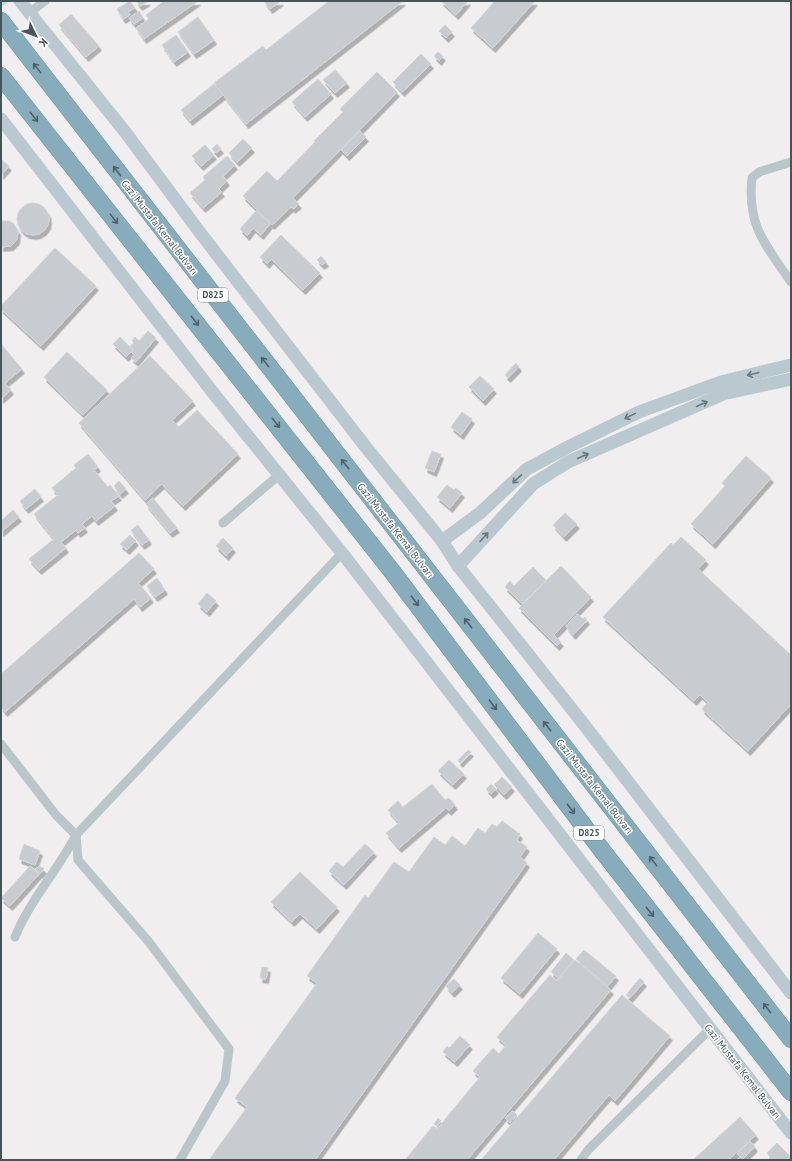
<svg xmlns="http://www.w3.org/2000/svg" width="792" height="1161" viewBox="0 0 792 1161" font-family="'PT Sans',sans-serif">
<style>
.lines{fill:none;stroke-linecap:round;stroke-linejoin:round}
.stream{stroke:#8be9e8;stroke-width:3}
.building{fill:#c8ccd0;stroke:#d2d5d9;filter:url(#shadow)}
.highway-casing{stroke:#7297a7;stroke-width:18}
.street{stroke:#b9c6ca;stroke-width:9}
.secondary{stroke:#bac9cf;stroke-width:13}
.highway{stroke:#87acbb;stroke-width:17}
.oneway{stroke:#506269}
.oneway2{stroke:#69787d}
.labels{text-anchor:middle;stroke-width:3;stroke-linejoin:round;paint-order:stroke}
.shield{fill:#fff;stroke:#7e888c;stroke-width:1}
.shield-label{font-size:9px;font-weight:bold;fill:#46555a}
.street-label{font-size:10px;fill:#46555a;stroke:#fff}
</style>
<defs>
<filter id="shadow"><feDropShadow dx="2.5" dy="4.5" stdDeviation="0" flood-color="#0004"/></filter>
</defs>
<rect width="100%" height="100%" fill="#f0eeee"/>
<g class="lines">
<path class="stream" d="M1 5 6 1"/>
</g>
<g class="building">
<path d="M130 1 135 8 128 12 130 15 123 19 117 9Z"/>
<path d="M136 1H148L140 6Z"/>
<path d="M164 1H198L144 39 136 28 149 19 146 15Z"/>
<path d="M264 1H281L270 9Z"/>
<path d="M329 1H403L246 124 214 83 263 46 266 50Z"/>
<path d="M441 1H468L456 15Z"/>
<path d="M495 1H535L493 48 471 28Z"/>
<path d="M139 11 143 18 134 24 129 18Z"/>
<path d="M71 14 99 46 86 57 59 25Z"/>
<path d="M198 17 214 40 194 54 178 32Z"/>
<path d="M445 25 452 32 446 38 439 31Z"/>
<path d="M176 35 188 52 174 62 162 45Z"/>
<path d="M438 52 443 56 439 61 434 56Z"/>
<path d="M421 54 431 64 402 92 393 82Z"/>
<path d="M335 70 347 83 335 93 323 80Z"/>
<path d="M377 72 397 92 293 198 299 204 293 209 291 207 272 225 243 196 267 171 277 181 315 142 314 141 343 112 340 109Z"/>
<path d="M318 79 331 94 305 117 292 102Z"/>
<path d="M214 84 223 95 190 121 181 110Z"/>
<path d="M360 131 366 137 347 156 341 150Z"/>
<path d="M243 139 252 148 237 162 229 153Z"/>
<path d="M217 144 221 149 216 153 212 149Z"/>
<path d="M205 145 214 155 201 166 192 156Z"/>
<path d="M227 156 235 165 223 176 227 181 219 189 222 192 203 208 190 193 205 180 203 177Z"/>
<path d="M1 159 9 166 1 175Z"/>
<circle cx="33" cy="219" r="16"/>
<path d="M256 211 270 224 261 235 253 228 247 236 240 229Z"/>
<path d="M1 221H9L13 223 18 231 17 240 11 246 1 247Z"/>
<path d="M281 235 320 273 303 290 271 259 267 264 260 257Z"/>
<path d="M55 248 96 286 41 346 1 309V306Z"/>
<path d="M321 256 326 262 322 265 317 260Z"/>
<path d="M148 331 156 338 136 362 131 358 134 355 132 353 134 350 130 346 134 343 132 341 135 337 139 341Z"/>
<path d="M120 337 133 350 126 357 113 344Z"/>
<path d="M1 344 22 369 5 383 11 390 1 399Z"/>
<path d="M67 352 107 390 83 415 44 377Z"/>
<path d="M150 356 193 401 172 420 179 427 197 410 238 454 183 506 162 484 145 500 79 423Z"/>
<path d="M516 363 519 367 508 378 505 375Z"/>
<path d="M480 376 494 389 483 401 469 387Z"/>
<path d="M462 412 472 419 461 435 451 427Z"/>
<path d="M432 451 441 454 434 472 425 468Z"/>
<path d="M88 454 98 467 94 470 108 487 110 485 119 496 111 501 115 506 96 521 92 516 82 524 85 528 78 533 76 530 61 542 66 548 39 570 29 559 54 539 34 514 58 495 52 488 76 468 74 465Z"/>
<path d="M746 456 771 478 713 544 691 524 725 486 722 483Z"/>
<path d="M119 481 126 489 120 494 114 486Z"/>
<path d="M447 485 454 490 456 488 462 493 450 508 437 497Z"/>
<path d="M35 489 41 497 26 509 20 501Z"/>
<path d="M153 498 177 528 170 533 146 504Z"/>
<path d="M13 510 19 517 1 532V521Z"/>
<path d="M565 513 577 524 564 537 553 525Z"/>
<path d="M138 525 149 540 142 545 131 530Z"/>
<path d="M130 535 136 541 127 550 120 544Z"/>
<path d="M681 537 706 560 698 569 791 655V704L748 751 702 709 708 702 700 695 694 701 603 617 671 543 673 545Z"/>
<path d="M223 538 233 548 226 556 216 546Z"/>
<path d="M139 553 154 569 138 583 151 598 140 607 134 599 5 712 1 707V674Z"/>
<path d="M561 566 591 597 554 635 561 642 557 646 519 608Z"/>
<path d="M533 567 546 580 522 604 505 587 510 581 514 586Z"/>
<path d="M157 578 165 590 155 597 147 586Z"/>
<path d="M207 593 216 601 207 612 198 604Z"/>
<path d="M577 614 583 619 585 617 587 620 573 635 566 626Z"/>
<path d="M468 750 471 752 460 763 458 760Z"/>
<path d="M449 760 464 774 453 785 438 771Z"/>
<path d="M502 777 512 787 504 795 494 785Z"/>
<path d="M432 784 445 800 449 798 455 805 449 811 446 808 399 848 386 833 399 823 388 810 398 801 403 807Z"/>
<path d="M491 784 496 789 491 794 486 789Z"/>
<path d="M502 821 520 834 517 840 527 847 520 857 527 863 315 1160H209L247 1107 235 1098 317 983 307 976 365 895 368 898 394 862 409 872 434 837 445 845 452 836 465 846 478 828 485 833 492 824 497 827Z"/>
<path d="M24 844 40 851 35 865 19 859Z"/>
<path d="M365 844 374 852 344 885 329 871 337 862 343 867Z"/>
<path d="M30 866 39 874 10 906 1 898Z"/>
<path d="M40 866 44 869 40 874 35 869Z"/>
<path d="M300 872 337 907 317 929 300 914 292 922 271 902Z"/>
<path d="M538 933 557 949 520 994 501 978Z"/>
<path d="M584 950 616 976 608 986 576 959Z"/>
<path d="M566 953 574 960 558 978 551 972Z"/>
<path d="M575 960 611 990 467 1160H405L433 1126 437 1129 480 1077 473 1071 493 1048 499 1054 506 1045 497 1037 550 975 557 981Z"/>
<path d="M262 967 268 968 266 979 260 978Z"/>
<path d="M640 978 644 982 630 998 626 995Z"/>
<path d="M454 979 460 985 452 993 446 986Z"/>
<path d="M622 995 670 1036 615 1101 609 1095 554 1160H481Z"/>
<path d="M460 1036 470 1045 455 1062 443 1052 447 1046 449 1048Z"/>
<path d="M513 1111 517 1115 510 1123 505 1118Z"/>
<path d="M740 1117 756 1135 728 1160H693Z"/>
<path d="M438 1118 441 1121 437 1126 434 1124Z"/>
<path d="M750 1141 755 1147 743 1159 737 1154Z"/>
<path d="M777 1143 791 1157V1160H773L767 1153Z"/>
</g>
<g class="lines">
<g class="highway-casing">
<g id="highway">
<path d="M1 21 791 1039"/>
<path d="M1 76 391 570 601 849 791 1092"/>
</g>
</g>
<g class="street">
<path d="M29 13 45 1"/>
<path d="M791 162 759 172 752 178C747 226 765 244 791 282"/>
<path d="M223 523 279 475"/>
<path d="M1 744 56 815 76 835 78 860 149 942 229 1049 225 1081 180 1160"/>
<path d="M15 937C30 900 58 870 76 835L342 553"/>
<path d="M581 1160 588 1150 710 1029"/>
</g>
<g class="secondary">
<path d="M20 1 126 133 198 230 365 446 442 541 458 566 582 722 791 993"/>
<path d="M1 119 218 399 342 553 791 1133"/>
<path d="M442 541 480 513 527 469 568 447 639 412 721 382 791 365"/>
<path d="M458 566 533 484 568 462 723 394 791 379"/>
</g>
<use href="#highway" class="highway"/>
</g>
<defs><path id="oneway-shaft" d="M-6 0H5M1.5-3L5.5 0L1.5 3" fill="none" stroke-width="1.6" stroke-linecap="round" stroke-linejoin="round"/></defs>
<g class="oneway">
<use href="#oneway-shaft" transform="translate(37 68) rotate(-128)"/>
<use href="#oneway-shaft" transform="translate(34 117) rotate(52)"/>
<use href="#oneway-shaft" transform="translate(117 171) rotate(-128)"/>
<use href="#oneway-shaft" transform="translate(114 219) rotate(52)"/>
<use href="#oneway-shaft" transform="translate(195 321) rotate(52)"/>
<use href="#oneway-shaft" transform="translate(265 362) rotate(-128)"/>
<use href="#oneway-shaft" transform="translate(276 423) rotate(52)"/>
<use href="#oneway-shaft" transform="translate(345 464) rotate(-128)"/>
<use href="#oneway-shaft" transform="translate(415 601) rotate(53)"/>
<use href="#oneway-shaft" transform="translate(468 623) rotate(-128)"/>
<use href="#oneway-shaft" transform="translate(493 705) rotate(53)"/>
<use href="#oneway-shaft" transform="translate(547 726) rotate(-128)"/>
<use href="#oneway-shaft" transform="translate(571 809) rotate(53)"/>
<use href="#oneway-shaft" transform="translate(653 861) rotate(-128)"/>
<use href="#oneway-shaft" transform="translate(650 912) rotate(52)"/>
<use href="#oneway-shaft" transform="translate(767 1008) rotate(-128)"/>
</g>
<g class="oneway2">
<use href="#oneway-shaft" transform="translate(753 374) rotate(166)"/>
<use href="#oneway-shaft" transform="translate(702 404) rotate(-24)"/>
<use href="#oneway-shaft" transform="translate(630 416) rotate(154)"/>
<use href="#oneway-shaft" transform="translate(583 456) rotate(-24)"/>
<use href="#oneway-shaft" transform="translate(517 479) rotate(137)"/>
<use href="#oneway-shaft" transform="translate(484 537) rotate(-48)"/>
</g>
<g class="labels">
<g class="shield">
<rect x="198" y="288" width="30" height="14" rx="3"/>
<rect x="574" y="826" width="30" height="14" rx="3"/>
</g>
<g class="shield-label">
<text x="213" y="298">D825</text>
<text x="589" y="836">D825</text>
</g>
<g class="street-label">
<text transform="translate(160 227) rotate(52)" y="4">Gazi Mustafa Kemal Bulvarı</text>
<text transform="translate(396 530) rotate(52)" y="4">Gazi Mustafa Kemal Bulvarı</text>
<text transform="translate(595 786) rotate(52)" y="4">Gazi Mustafa Kemal Bulvarı</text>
<text transform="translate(743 1071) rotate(52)" y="4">Gazi Mustafa Kemal Bulvarı</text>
</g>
</g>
<rect width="792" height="1161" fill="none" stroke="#46555a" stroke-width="4"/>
<g transform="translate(36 36) rotate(133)" stroke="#ffffff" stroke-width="3" paint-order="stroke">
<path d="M0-3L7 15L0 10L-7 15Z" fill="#46555a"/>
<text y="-6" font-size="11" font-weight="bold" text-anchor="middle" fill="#46555a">K</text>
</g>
</svg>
